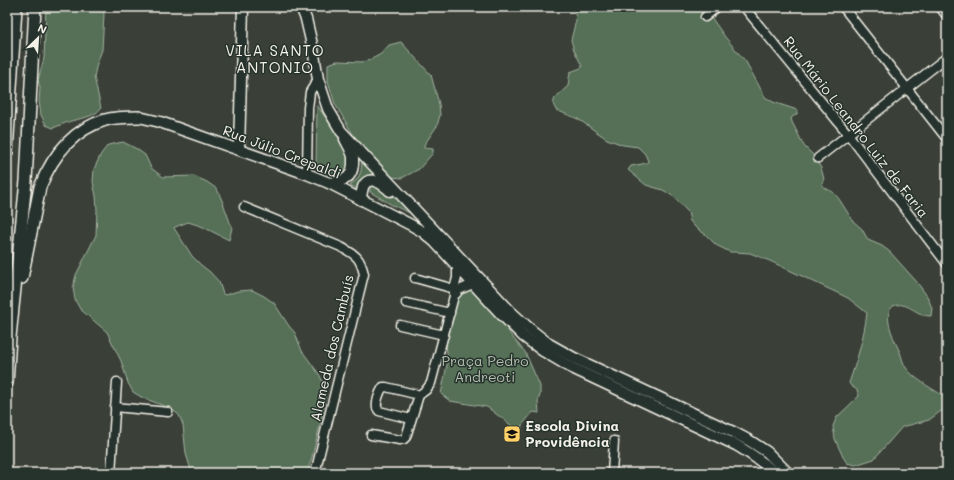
<svg xmlns="http://www.w3.org/2000/svg" width="954" height="480" viewBox="0 0 954 480" font-family="Mali,sans-serif">
<style>
.green{fill:#557057;stroke:#a4b0a0}
.lines{fill:none;stroke-linecap:round;stroke-linejoin:round}
.minor-casing{stroke:#f4f1e8;stroke-width:11}
.major-casing{stroke:#f4f1e8;stroke-width:13}
.highway-casing{stroke:#f4f1e8;stroke-width:14}
.minor{stroke:#26332d;stroke-width:8}
.major{stroke:#26332d;stroke-width:10}
.highway{stroke:#26332d;stroke-width:11}
.labels{text-anchor:middle;stroke-width:3;stroke-linejoin:round;paint-order:stroke}
.street-label{font-size:14px;fill:#f4f1e8;stroke:#26332d}
.park-label{font-size:14px;fill:#b4bdae;stroke:#26332d}
.poi-label{font-size:14px;font-weight:bold;fill:#f4f1e8;stroke:#26332d;text-anchor:start}
.neighbourhood-label{font-size:15px;letter-spacing:1px;fill:#f4f1e8;stroke:#26332d}
</style>
<rect width="100%" height="100%" fill="#3a4038"/>
<filter id="ink" filterUnits="userSpaceOnUse"><feTurbulence type="fractalNoise" baseFrequency=".025" numOctaves="2"/><feDisplacementMap in="SourceGraphic" scale="8" xChannelSelector="R" yChannelSelector="G"/><feConvolveMatrix kernelMatrix="1 2 1 2 8 2 1 2 1" color-interpolation-filters="sRGB"/></filter>
<g filter="url(#ink)">
<g class="green">
<path d="M46 7H103L104 14 102 50 97 63 94 77 101 108C94 118 79 118 68 122 63 124 58 126 53 128L46 125 41 115 39 101 40 88 38 80 44 58Z"/>
<path d="M574 7H704L725 37 746 62 765 97 773 102 797 110V114L791 118 792 122 804 146 814 156 821 168 824 179 822 184 823 187 833 192 839 199 853 221 862 229 868 240 882 246 890 252 916 281 927 296 932 308 931 316C918 317 909 302 896 305 879 310 895 342 900 352 902 357 903 365 907 369 914 379 936 391 947 398V411H941L929 420 902 427 874 459 855 465 847 463 843 457 835 439 833 426 837 417 859 396 857 390 851 386 849 383C857 360 864 337 867 313L848 298 770 261 750 253 735 252H730L716 245 706 235 695 227 690 221 688 212 674 197 663 190 646 185 628 170 631 166 647 163 648 161 645 154 638 147 623 145 607 139 578 119 556 110 553 104 555 98 568 86 570 72 581 68 582 66 574 50 571 40 576 20Z"/>
<path d="M401 42 431 75 439 104 440 115 437 126 424 145V148L433 149V153L419 169 402 178 391 177 368 162 380 176 371 175 365 179 360 191 350 185C353 183 357 180 359 176 363 169 361 159 363 151L335 104 328 81V64L337 61 362 62 370 60 381 54 389 45Z"/>
<path d="M317 105 348 151 349 168 341 175 331 174 316 168Z"/>
<path d="M123 142 135 148 145 155 151 168 163 177 194 176 207 182 217 189 223 203 232 228 229 240 201 226 188 222 175 227 174 228 192 256 201 265 210 272 219 282 223 294 225 295 238 291 252 290 264 296 274 303 289 326 295 333 302 351 319 374 325 386V398L323 413 312 457 307 473H192L186 454 183 425 179 415 170 408 143 398 133 392 128 383 121 361 107 332 80 309 75 300 73 287 76 275 96 235 97 210 96 196 93 182 94 169 101 154 108 145Z"/>
<path d="M373 183 388 191 417 216 392 205 370 192V188Z"/>
<path d="M477 286 501 320 513 338 525 352 540 386V395L538 401 539 413 533 412 522 425 520 432 487 407 450 401 441 394 448 360 445 337 453 304 459 296 467 290Z"/>
</g>
<g class="lines">
<g class="minor-casing">
<g id="minor">
<path d="M744 7 848 134 947 264"/>
<path d="M843 7 947 139"/>
<path d="M940 7 947 16"/>
<path d="M705 17 717 7"/>
<path d="M818 158 947 57"/>
<path d="M307 174 308 108 310 92 318 79"/>
<path d="M244 207 341 247C356 255 360 257 364 274L315 473"/>
<path d="M415 278 458 290"/>
<path d="M456 294 459 290 473 284"/>
<path d="M406 303 450 313"/>
<path d="M400 325 444 335"/>
<path d="M115 407 168 412"/>
<path d="M411 419 379 411 377 408C376 402 379 393 383 387H386L419 395 426 390 431 383 454 296V289L457 278V267"/>
<path d="M371 435 400 440 404 439 406 437 419 395"/>
<path d="M111 473 117 382"/>
<path d="M612 473 614 441"/>
</g>
</g>
<g class="major-casing">
<g id="major">
<path d="M301 7 306 19 313 49 318 79 328 109 341 131 510 311 530 329 549 344 574 358 733 432 750 441 767 452 788 473"/>
<path d="M139 117 160 122 307 174 329 183 411 225 423 232 435 242 502 315 523 336 543 351 570 367 736 445C749 453 763 461 774 473"/>
<path d="M239 149 243 7"/>
<path d="M329 183C342 181 352 180 353 164 353 162 353 158 353 157 352 151 348 145 345 139"/>
<path d="M361 200C361 196 362 191 363 187 369 173 384 185 390 191"/>
</g>
</g>
<g class="highway-casing">
<g id="highway">
<path d="M7 152 16 7"/>
<path d="M22 278 40 187C52 157 72 130 105 120 116 117 127 117 139 117"/>
<path d="M7 383 10 337 26 181 35 7"/>
</g>
</g>
<use href="#minor" class="minor"/>
<use href="#major" class="major"/>
<use href="#highway" class="highway"/>
</g>
</g>
<defs>
<g id="school-square" transform="scale(0.9)"><rect x="-9" y="-9" width="18" height="18" rx="4" fill="#ffd166" stroke="#26332d"/><path d="M0-5L7-2L0 1L-7-2ZM-4 1L0 2.5L4 1V4Q0 6-4 4Z" fill="#111"/></g>
</defs>
<g fill-rule="evenodd">
<use href="#school-square" x="512" y="434"/>
</g>
<g class="labels">
<g class="street-label">
<text transform="translate(856 127) rotate(52)" y="5">Rua Mário Leandro Luiz de Faria</text>
<text transform="translate(282 152) rotate(21)" y="5">Rua Júlio Crepaldi</text>
<text transform="translate(332 348) rotate(-77)" y="5">Alameda dos Cambuís</text>
</g>
<g class="park-label">
<text x="485" y="366">Praça Pedro<tspan x="485" dy="16">Andreoti</tspan></text>
</g>
<g class="poi-label">
<text x="525" y="431">Escola Divina<tspan x="525" dy="16">Providência</tspan></text>
</g>
<g class="neighbourhood-label">
<text x="275" y="56">VILA SANTO<tspan x="275" dy="17">ANTONIO</tspan></text>
</g>
</g>
<rect width="954" height="480" fill="none" stroke="#26332d" stroke-width="24"/>
<rect x="12" y="12" width="930" height="456" fill="none" stroke="#f4f1e8" stroke-width="1.5" filter="url(#ink)"/>
<g transform="translate(38 38) rotate(25)" stroke="#26332d" stroke-width="3" paint-order="stroke">
<path d="M0-3L7 15L0 10L-7 15Z" fill="#f4f1e8"/>
<text y="-6" font-size="11" font-weight="bold" text-anchor="middle" fill="#f4f1e8">N</text>
</g>
</svg>
